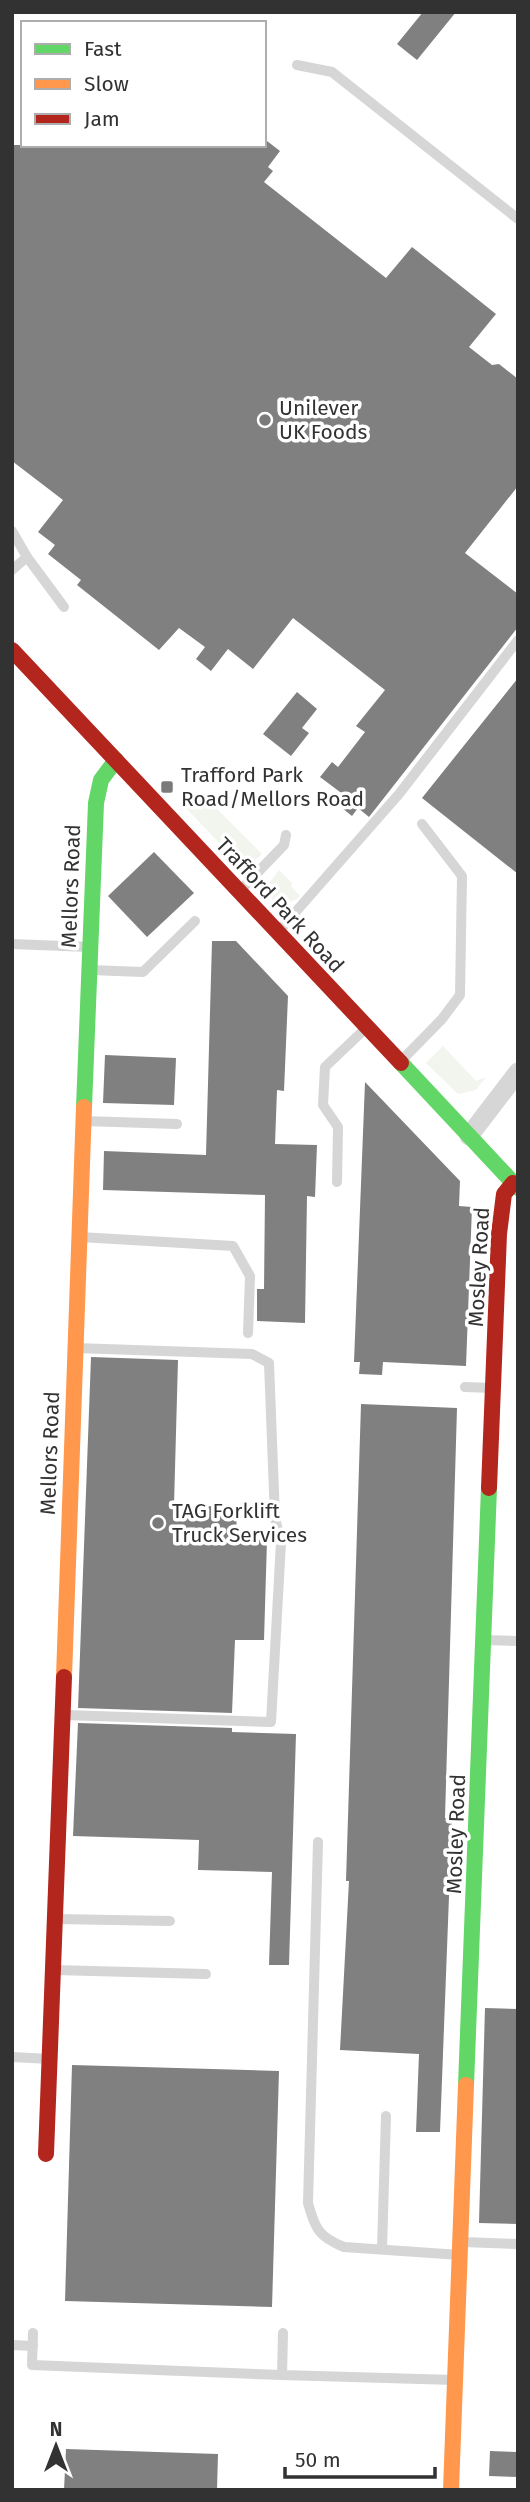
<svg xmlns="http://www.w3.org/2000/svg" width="530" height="2502" viewBox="0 0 530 2502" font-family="'Fira Sans',sans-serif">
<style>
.green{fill:#f1f5ed}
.building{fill:#808080}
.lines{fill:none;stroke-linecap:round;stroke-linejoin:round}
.lane{stroke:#d6d6d6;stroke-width:10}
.street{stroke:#d6d6d6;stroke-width:19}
.fast{stroke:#63d668;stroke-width:16}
.slow{stroke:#ff974d;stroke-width:16}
.jam{stroke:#b3261e;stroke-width:16}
.poi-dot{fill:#7a7a7a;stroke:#fff;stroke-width:2.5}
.labels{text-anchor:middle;stroke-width:7;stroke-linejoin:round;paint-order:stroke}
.poi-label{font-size:21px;fill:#323232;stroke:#fff;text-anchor:start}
.street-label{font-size:21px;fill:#323232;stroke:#fff}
</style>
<rect width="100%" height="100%" fill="#fff"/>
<g class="green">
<path d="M199 791 262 854 245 870 185 807Z"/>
<path d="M279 870 292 883 291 886 300 896 295 900 278 905 264 890Z"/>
<path d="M443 1046 476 1081 486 1077 476 1090 458 1094 426 1063Z"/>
</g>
<g class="building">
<path d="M423 12H456L417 60 397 44Z"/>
<path d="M267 141 280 151 268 167 273 171 264 182 386 278 412 247 496 314 469 347 492 365 499 364 518 379V486L465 553 518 594V627L369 817 358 808 352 816 337 804 344 795 320 777 332 762 338 767 365 732 356 726 385 690 293 618 253 669 228 649 211 671 196 659 205 647 179 628 159 650 77 585 81 580 48 554 55 545 38 532 63 500 12 461V145H264Z"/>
<path d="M518 678V874L422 798Z"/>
<path d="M297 692 317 709 302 728 309 733 291 756 263 734Z"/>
<path d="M154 852 194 893 147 937 108 896Z"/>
<path d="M212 941H236L288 996 284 1091 277 1090 275 1144 317 1145 315 1197 307 1196 305 1323 257 1321V1289H264L265 1195 103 1190 104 1151 206 1155Z"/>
<path d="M105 1055 176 1058 174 1105 103 1103Z"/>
<path d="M365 1082 460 1181 459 1206 472 1207 466 1366 383 1362 382 1375 359 1374 360 1362H354Z"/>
<path d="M91 1357 178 1360 174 1505 237 1507 236 1539 267 1540 264 1640H235L232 1713 78 1708Z"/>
<path d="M361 1404 457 1408 445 1818H452L440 2132H416L419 2054 340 2050 349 1881H346Z"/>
<path d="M78 1723 232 1728V1732L296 1734 289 1965H269L272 1872 198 1870 199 1840 73 1836Z"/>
<path d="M485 2008 518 2009V2224L479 2223Z"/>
<path d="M72 2065 279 2071 272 2307 65 2301Z"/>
<path d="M66 2449 218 2454 217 2490H64Z"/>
<path d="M490 2451 518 2452V2477L489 2476Z"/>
</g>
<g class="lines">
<g class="lane">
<path d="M297 65 332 72 518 219"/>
<path d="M12 531 27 557 12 570"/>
<path d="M27 557 64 607"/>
<path d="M239 892 284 845 286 835"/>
<path d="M278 932 399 794 518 640"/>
<path d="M12 944 89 947"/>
<path d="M90 970 143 972 195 921"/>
<path d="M400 1062 442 1019 460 995 462 876 422 824"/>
<path d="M84 1121 177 1124"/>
<path d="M337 1182 338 1127 323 1105 325 1067 366 1028"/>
<path d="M80 1237 233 1246 250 1276 248 1333"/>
<path d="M465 1387 493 1388"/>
<path d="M485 1640 518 1641"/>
<path d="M65 1715 271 1722 281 1542 275 1518 269 1363 252 1354 75 1348"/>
<path d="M318 1842 308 2203C315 2229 319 2237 344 2247L460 2255"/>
<path d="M56 1919 170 1921"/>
<path d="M54 1970 206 1974"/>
<path d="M12 2057 50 2059"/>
<path d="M462 2242 518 2244"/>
<path d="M382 2249 386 2116"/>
<path d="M33 2333 32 2365 282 2375"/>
<path d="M283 2333 282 2375 455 2380"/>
<path d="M12 2345 33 2346"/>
</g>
<path class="street" d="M469 1136 518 1072"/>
<g class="fast">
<path d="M401 1063 518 1188"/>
<path d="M84 1107 96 803 101 780 116 760"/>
<path d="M466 2085 489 1488"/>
</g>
<g class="slow">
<path d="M64 1677 84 1107"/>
<path d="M451 2490 466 2085"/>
</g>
<g class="jam">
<path d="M12 650 401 1063"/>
<path d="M489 1488 499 1234 504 1194 513 1183"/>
<path d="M46 2154 64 1677"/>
</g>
</g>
<g class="poi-dot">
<circle cx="265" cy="420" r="7"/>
<rect x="160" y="780" width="14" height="14" rx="3.5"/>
<circle cx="158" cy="1523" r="7"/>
</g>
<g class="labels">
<g class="poi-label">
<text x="279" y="415">Unilever<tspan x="279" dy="24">UK Foods</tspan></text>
<text x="181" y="782">Trafford Park<tspan x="181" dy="24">Road/Mellors Road</tspan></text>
<text x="172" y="1518">TAG Forklift<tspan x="172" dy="24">Truck Services</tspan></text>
</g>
<g class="street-label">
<text transform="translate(71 886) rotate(-88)" y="7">Mellors Road</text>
<text transform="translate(280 905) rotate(47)" y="7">Trafford Park Road</text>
<text transform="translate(479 1267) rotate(-87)" y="7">Mosley Road</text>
<text transform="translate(50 1453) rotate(-88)" y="7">Mellors Road</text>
<text transform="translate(456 1834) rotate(-88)" y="7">Mosley Road</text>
</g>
</g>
<rect width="530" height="2502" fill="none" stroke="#323232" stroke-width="28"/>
<rect x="21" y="21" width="245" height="126" fill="#ffffff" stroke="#adadad" stroke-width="2"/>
<rect x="35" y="44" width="35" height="10" fill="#63d668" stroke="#adadad" stroke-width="2"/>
<text x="84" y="56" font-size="21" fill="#323232">Fast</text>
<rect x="35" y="79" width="35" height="10" fill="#ff974d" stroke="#adadad" stroke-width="2"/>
<text x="84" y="91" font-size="21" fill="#323232">Slow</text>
<rect x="35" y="114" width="35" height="10" fill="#b3261e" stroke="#adadad" stroke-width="2"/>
<text x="84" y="126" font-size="21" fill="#323232">Jam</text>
<g transform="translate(56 2446)" stroke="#ffffff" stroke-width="5" paint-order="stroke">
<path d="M0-5L12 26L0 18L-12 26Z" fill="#323232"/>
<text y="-10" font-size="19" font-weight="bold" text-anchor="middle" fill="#323232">N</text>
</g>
<path d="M285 2467v10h150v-10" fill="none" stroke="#323232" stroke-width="3.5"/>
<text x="295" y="2467" font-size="21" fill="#323232" stroke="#ffffff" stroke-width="5" paint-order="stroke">50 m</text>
</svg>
